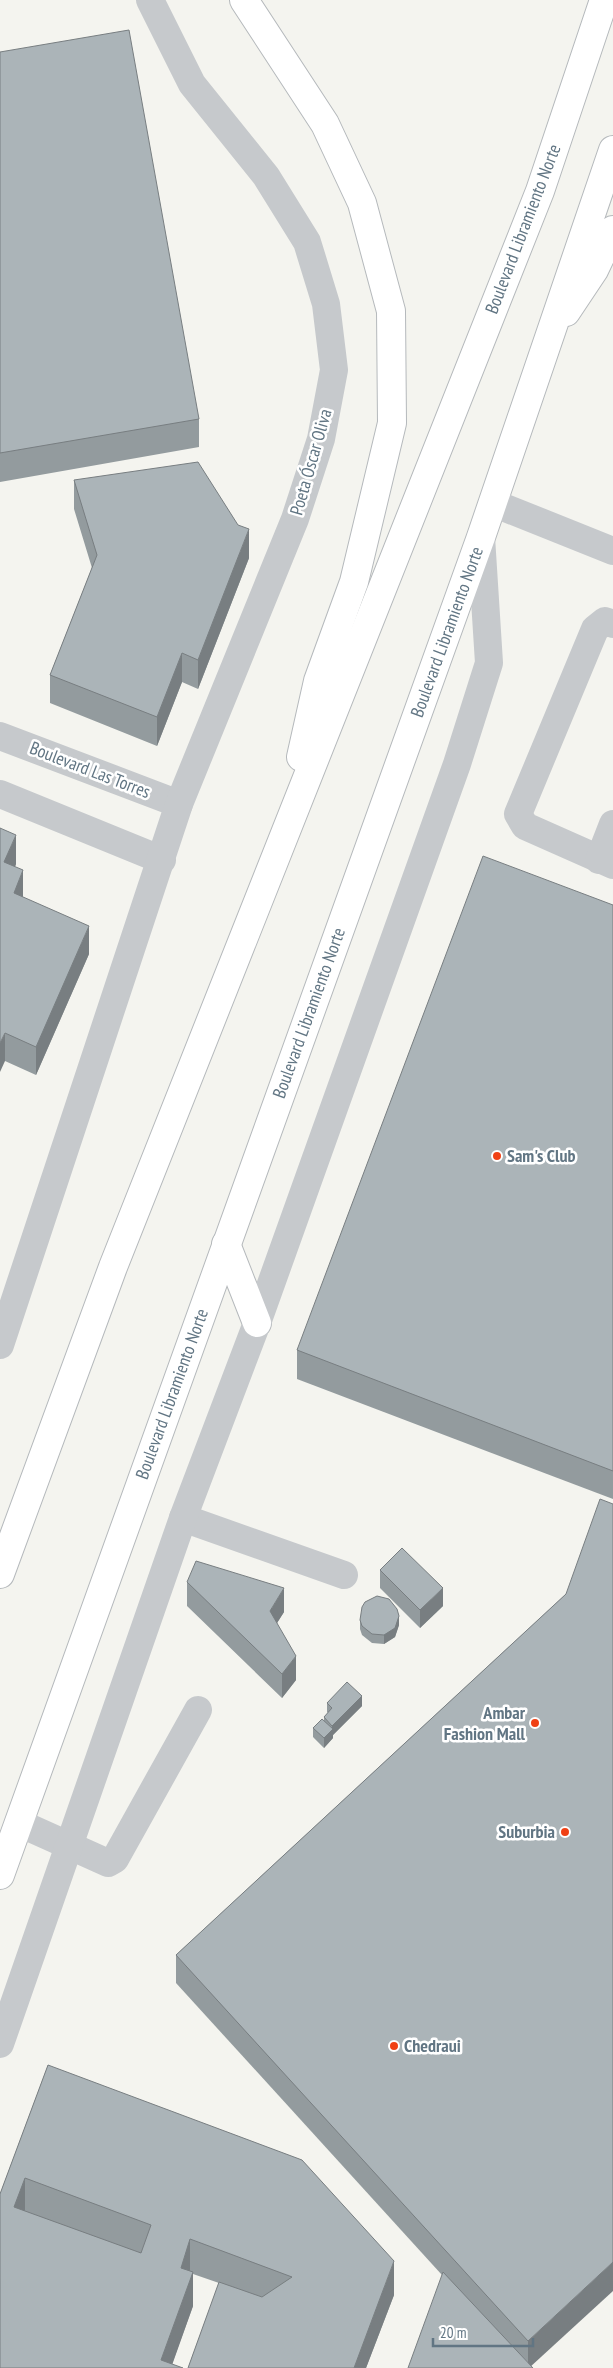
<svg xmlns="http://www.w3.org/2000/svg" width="613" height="2368" viewBox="0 0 613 2368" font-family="'PT Sans Narrow',sans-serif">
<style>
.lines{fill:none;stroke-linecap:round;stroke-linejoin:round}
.highway-casing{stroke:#b5b9bc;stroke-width:30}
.minor{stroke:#c6c9cc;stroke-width:28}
.highway{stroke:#fff;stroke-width:28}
.wall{fill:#939b9e}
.shaded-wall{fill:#787e81}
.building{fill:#abb4b8;stroke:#787e81;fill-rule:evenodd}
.poi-dot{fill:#f04014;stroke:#fff;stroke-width:2}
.labels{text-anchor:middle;stroke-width:5;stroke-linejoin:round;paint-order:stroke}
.street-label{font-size:18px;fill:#617583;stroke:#fff}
.poi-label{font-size:18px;font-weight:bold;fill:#617583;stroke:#fff;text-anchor:start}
</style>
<rect width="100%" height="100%" fill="#f4f4ef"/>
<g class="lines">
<g class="highway-casing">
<g id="highway">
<path d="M244 0 325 124 362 203 391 311 392 423 354 582 318 681 301 757"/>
<path d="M566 312 594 270 613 230"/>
<path d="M226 1244 257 1323"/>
<path d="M0 1574 113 1267 540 191 604 0"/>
<path d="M0 1875 481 537 613 150"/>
</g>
</g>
<g class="minor">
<path d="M493 503 613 551"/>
<path d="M613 624 605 621 595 629 518 814 525 826 613 865"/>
<path d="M0 736 179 804"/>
<path d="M0 794 162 860"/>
<path d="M599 860 613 824"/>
<path d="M0 1345 179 804 295 519 321 439 334 370 326 304 307 242 266 176 192 84 150 0"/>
<path d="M183 1518 344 1575"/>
<path d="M19 1823 108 1863 115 1859 198 1710"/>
<path d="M0 2044 183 1518 257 1323 457 764 489 663 481 537"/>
</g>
<use href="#highway" class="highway"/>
</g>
<g class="wall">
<path d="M0 52 199 419V447L0 482Z"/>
<path d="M74 480 249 558 198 689 182 682 157 746 50 703V675L92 568 74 509Z"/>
<path d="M0 828 16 864 15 867 23 897 89 954 36 1075 5 1061Z"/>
<path d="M613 905V1499L297 1379V1350Z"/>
<path d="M380 1570 443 1606 420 1628 380 1588Z"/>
<path d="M187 1582 284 1612 277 1623 296 1680 282 1698 187 1606Z"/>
<path d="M566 1594 531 2366 442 2275 176 1983V1955Z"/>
<path d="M360 1620 399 1625 395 1637 384 1644 372 1643 362 1635 360 1629Z"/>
<path d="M327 1703 362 1706 333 1735V1738L324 1748 313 1737V1728L324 1720V1717L328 1713 327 1712Z"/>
<path d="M48 2065 394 2295 366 2368H188L219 2283 193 2274V2306L172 2364 0 2368V2194Z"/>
</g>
<g class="shaded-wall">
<path d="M249 529V558L198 689V660Z"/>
<path d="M182 653V682L157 746V717Z"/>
<path d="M16 835V864L4 891V862Z"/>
<path d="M23 870V899L14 893Z"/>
<path d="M89 926V954L36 1075V1047Z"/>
<path d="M5 1033V1061L0 1072V1043Z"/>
<path d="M284 1588V1612L270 1634V1611Z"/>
<path d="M443 1588V1606L420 1628V1610Z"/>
<path d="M399 1616V1625L395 1637 384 1644V1635Z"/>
<path d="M296 1656V1680L282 1698V1674Z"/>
<path d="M362 1696V1706L333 1735V1738L324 1748V1738L332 1730V1726Z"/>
<path d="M25 2178V2212L14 2207Z"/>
<path d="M190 2239V2273L181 2268Z"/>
<path d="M394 2261V2295L366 2368H354Z"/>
<path d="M613 2262V2291L529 2368H528V2341Z"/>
<path d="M193 2272V2306L171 2368 161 2360Z"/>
</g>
<g class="building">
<path d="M129 30 199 419 0 453V52Z"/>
<path d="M198 462 238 525 249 529 198 660 182 653 157 717 50 675 97 555 74 480Z"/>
<path d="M0 828 16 835 4 862 23 870 14 893 89 926 36 1047 5 1033 0 1043Z"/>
<path d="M483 856 613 905V1471L297 1350Z"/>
<path d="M600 1499 613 1504V2262L528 2341 176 1955 566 1594Z"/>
<path d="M402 1548 443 1588 420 1610 380 1570Z"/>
<path d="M196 1561 284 1588 270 1611 296 1656 282 1674 187 1582Z"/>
<path d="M377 1596 389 1599 397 1609 399 1616 395 1628 384 1635 372 1634 362 1626 360 1620 362 1607 365 1602Z"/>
<path d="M347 1682 362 1696 332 1726 324 1717 332 1708 327 1703Z"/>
<path d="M322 1719 333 1729 324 1738 313 1728Z"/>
<path d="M48 2065 302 2160 394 2261 354 2368H188L219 2282 262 2297 292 2277 190 2239 181 2268 193 2272 161 2360 183 2368H0V2194ZM25 2178 151 2225 141 2253 14 2207Z"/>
<path d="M443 2272 533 2368H408Z"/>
</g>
<g class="poi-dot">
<circle cx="497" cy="1156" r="5"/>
<circle cx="535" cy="1723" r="5"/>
<circle cx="565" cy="1832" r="5"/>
<circle cx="394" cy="2046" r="5"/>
</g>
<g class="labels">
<g class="street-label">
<text transform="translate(523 229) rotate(-69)" y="6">Boulevard Libramiento Norte</text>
<text transform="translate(311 462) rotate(-74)" y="6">Poeta Óscar Oliva</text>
<text transform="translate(447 632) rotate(-70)" y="6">Boulevard Libramiento Norte</text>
<text transform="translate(90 770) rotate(21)" y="6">Boulevard Las Torres</text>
<text transform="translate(309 1013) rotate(-70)" y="6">Boulevard Libramiento Norte</text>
<text transform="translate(172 1394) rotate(-70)" y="6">Boulevard Libramiento Norte</text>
</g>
<g class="poi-label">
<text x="507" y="1162">Sam's Club</text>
<text x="525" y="1719" text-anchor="end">Ambar<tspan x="525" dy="21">Fashion Mall</tspan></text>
<text x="555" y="1838" text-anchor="end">Suburbia</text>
<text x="404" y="2052">Chedraui</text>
</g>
</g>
<path d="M433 2338v8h100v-8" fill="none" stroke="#617583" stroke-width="2.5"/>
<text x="440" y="2338" font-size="15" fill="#617583" stroke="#ffffff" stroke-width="4" paint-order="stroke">20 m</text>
</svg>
